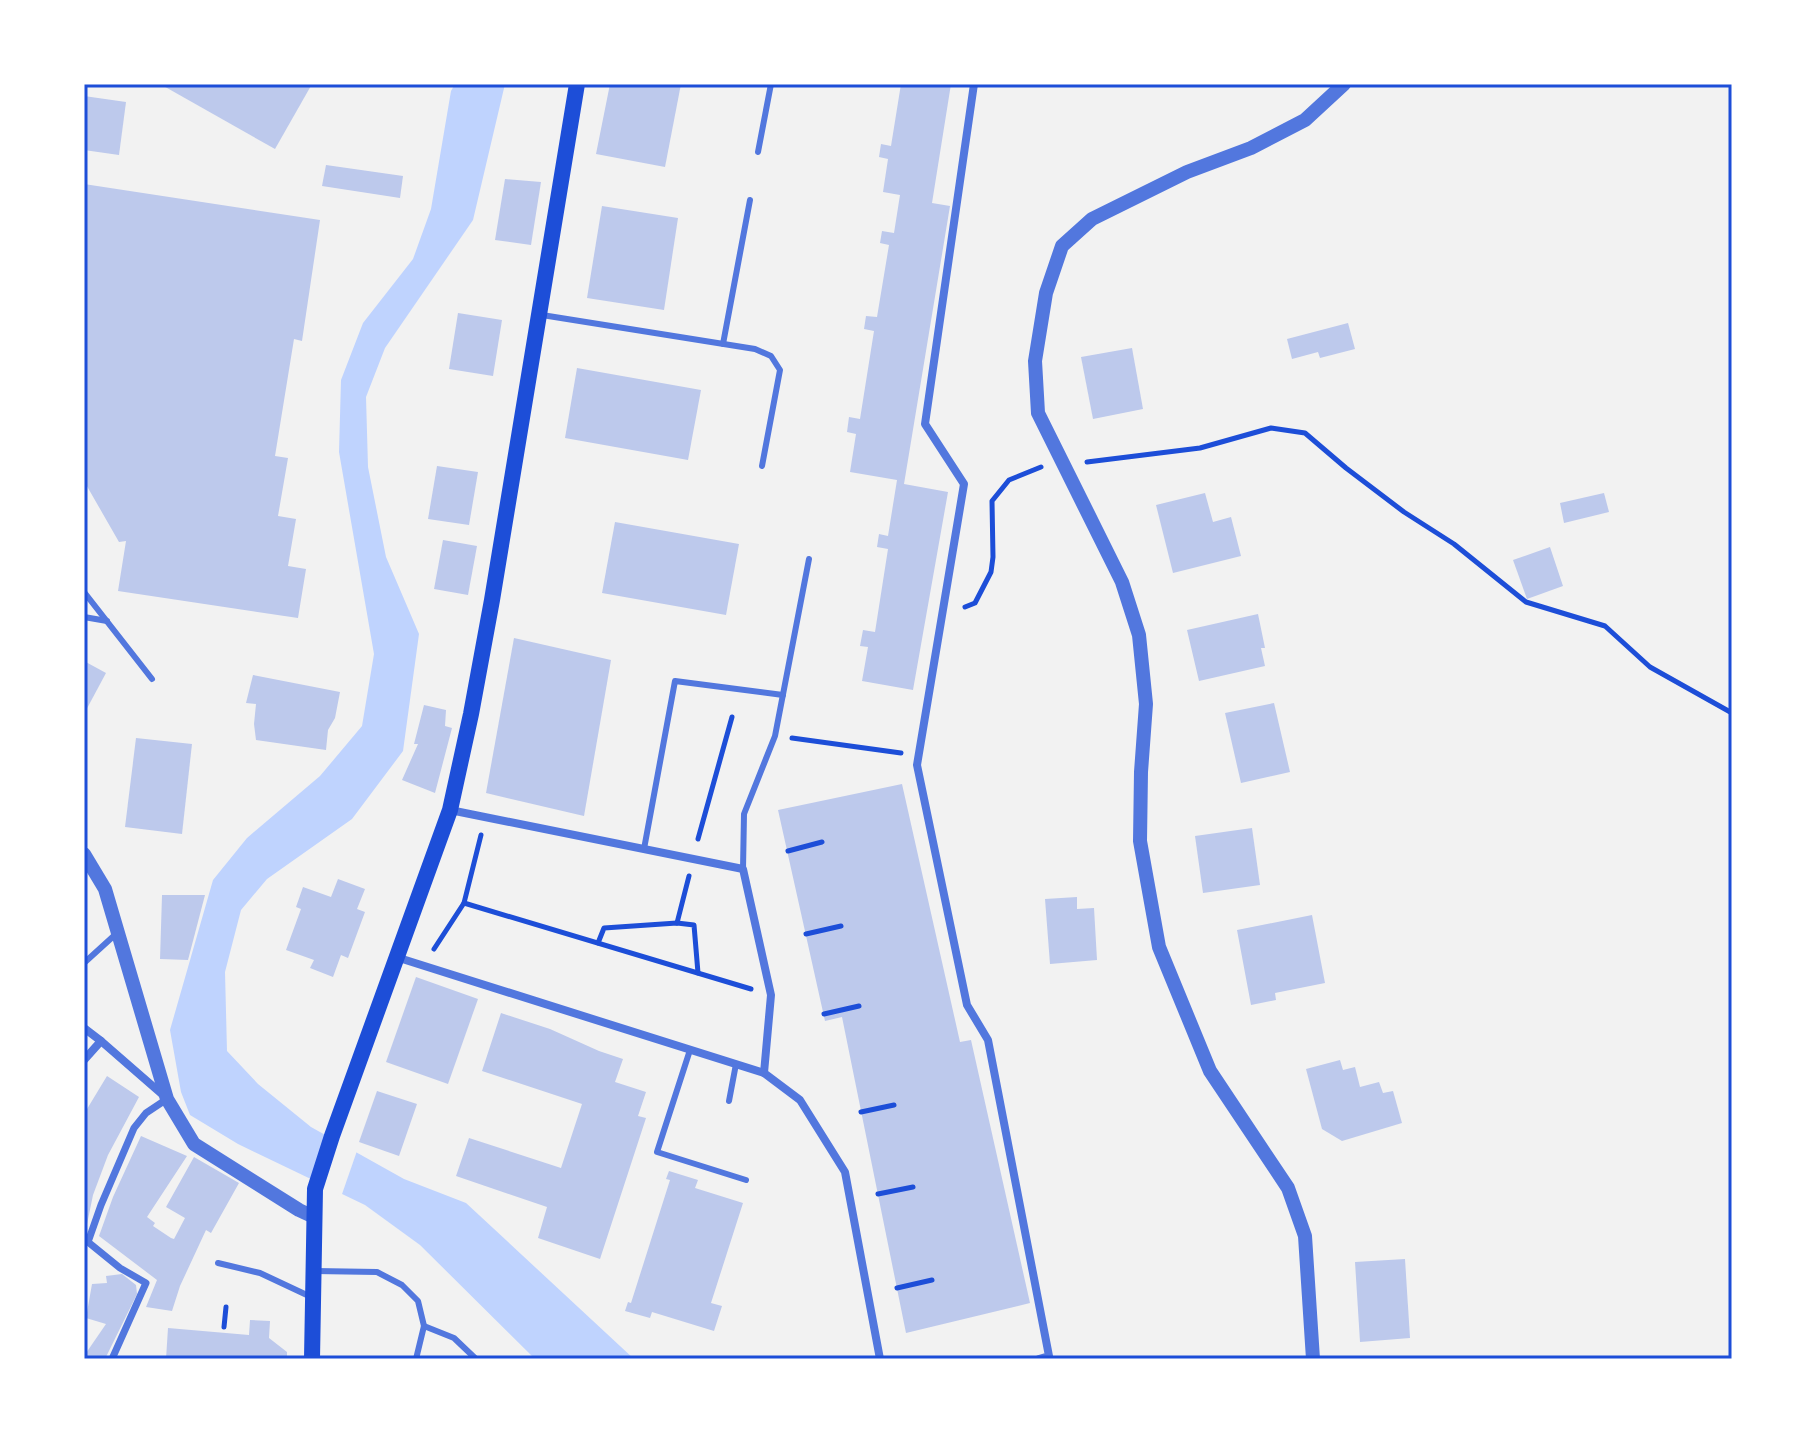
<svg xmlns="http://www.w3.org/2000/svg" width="1816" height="1443" viewBox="0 0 1816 1443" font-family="'PT Sans',sans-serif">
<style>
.water{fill:#bfd3fe}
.pier{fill:#f2f2f2}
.building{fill:#bdc9ec}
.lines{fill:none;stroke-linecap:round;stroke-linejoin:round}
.path{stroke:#1d4ed8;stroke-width:5}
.service{stroke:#5277de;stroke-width:6}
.pedestrian{stroke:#5277de;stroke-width:7}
.minor{stroke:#5277de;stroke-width:8}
.tertiary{stroke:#5277de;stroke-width:14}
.secondary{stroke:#1d4ed8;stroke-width:16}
.neatline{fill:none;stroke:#1d4ed8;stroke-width:3}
</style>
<rect width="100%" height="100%" fill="#f2f2f2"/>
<path class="water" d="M455 84H505L473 220 385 348 366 397 368 467 386 557 419 634 403 751 352 819 267 879 241 910 225 972 227 1051 258 1084 311 1127 404 1179 466 1203 634 1359H535L420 1245 365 1205 238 1144 190 1115 181 1092 170 1030 213 880 247 838 320 776 362 726 374 654 339 452 341 380 363 323 413 259 431 209 451 91Z"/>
<path class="pier" d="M326 1134 340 1139 358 1148 341 1197 310 1182Z"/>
<g class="building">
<path d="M160 84H312L275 149Z"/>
<path d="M610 84H681L665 167 596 154Z"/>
<path d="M901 84H951L932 203 950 206 904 484 948 492 913 690 862 681 868 647 860 646 863 630 875 632 888 549 877 547 879 534 888 536 897 480 850 472 856 434 847 432 849 417 860 419 874 331 864 329 866 316 877 317 889 245 880 243 882 231 894 233 900 195 883 192 888 159 879 157 881 144 891 146Z"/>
<path d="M84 96 126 102 119 155 84 150Z"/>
<path d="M326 165 403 176 400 198 322 186Z"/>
<path d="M505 179 541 182 531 245 495 240Z"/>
<path d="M84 184 320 220 302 341 294 339 275 456 288 458 278 516 296 519 288 566 306 569 298 618 118 591 126 541 119 542 84 481Z"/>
<path d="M602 206 678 218 664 310 587 298Z"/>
<path d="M458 313 502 320 493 376 449 369Z"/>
<path d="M1348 323 1355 349 1320 358 1318 352 1292 359 1287 339Z"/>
<path d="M1132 348 1143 409 1093 419 1081 357Z"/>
<path d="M577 368 701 390 688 460 565 438Z"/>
<path d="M437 466 478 472 469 525 428 519Z"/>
<path d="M1205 493 1213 522 1231 517 1241 556 1173 573 1156 505Z"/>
<path d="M1604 493 1609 512 1564 523 1560 503Z"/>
<path d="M615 522 739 544 726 615 602 593Z"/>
<path d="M443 540 477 546 468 595 434 589Z"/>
<path d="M1550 547 1563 586 1527 599 1513 560Z"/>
<path d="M1258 614 1265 648H1261L1265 666 1199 681 1187 630Z"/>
<path d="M514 638 611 660 584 816 486 793Z"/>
<path d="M84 661 106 673 84 714Z"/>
<path d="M253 675 340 692 335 718 328 730 326 750 256 740 254 724 256 704 246 703Z"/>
<path d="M1274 703 1290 772 1241 783 1225 713Z"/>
<path d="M424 705 446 710 445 726 452 728 435 793 402 780 418 744H414Z"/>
<path d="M136 738 192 744 182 834 125 827Z"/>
<path d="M902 784 960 1042 971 1040 1030 1303 906 1333 842 1017 825 1021 778 810Z"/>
<path d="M1252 828 1260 885 1203 893 1195 836Z"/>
<path d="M338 879 365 889 357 909 365 912 348 958 341 955 333 977 310 968 314 960 286 950 301 909 296 907 303 887 331 897Z"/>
<path d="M162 895H205L188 960 160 959Z"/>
<path d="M1077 897V909L1094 908 1097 960 1050 964 1045 899Z"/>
<path d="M1312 915 1325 983 1275 993 1276 1000 1251 1005 1237 930Z"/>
<path d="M416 977 478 999 448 1084 386 1062Z"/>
<path d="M501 1013 550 1029 599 1051 623 1059 615 1082 646 1092 638 1116 646 1118 600 1259 538 1238 547 1207 456 1176 469 1138 561 1168 582 1104 482 1071Z"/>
<path d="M1340 1060 1343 1070 1355 1067 1360 1087 1379 1082 1383 1093 1393 1091 1402 1123 1342 1141 1322 1129 1306 1069Z"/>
<path d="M107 1076 139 1097 108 1155 93 1195 85 1234H84V1114Z"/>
<path d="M377 1091 417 1104 399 1156 359 1142Z"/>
<path d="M141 1136 187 1156 147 1217 155 1223 153 1226 171 1238 174 1239 185 1218 166 1207 194 1157 239 1183 211 1233 206 1230 180 1286 172 1311 146 1307 157 1280 99 1236 113 1197Z"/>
<path d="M669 1171 698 1180 695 1188 743 1203 711 1303 722 1306 714 1331 652 1312 650 1318 625 1311 628 1302 631 1303 670 1180 666 1179Z"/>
<path d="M1405 1259 1410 1338 1360 1342 1355 1262Z"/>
<path d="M122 1274 136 1285 137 1294 105 1359H84V1356L106 1324 86 1318 92 1284 107 1283 106 1276Z"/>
<path d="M250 1320 270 1321 269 1338 287 1352V1359H166L168 1328 249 1335Z"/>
</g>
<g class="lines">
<g class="path">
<path d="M1087 462 1200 448 1271 428 1305 433 1346 468 1404 512 1454 544 1526 602 1605 626 1650 667 1732 713"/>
<path d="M965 607 975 603 991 572 993 557 992 501 1009 480 1041 467"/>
<path d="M792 738 901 753"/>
<path d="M481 835 464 903 751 989"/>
<path d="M698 839 732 717"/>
<path d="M788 851 822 842"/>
<path d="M677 923 689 876"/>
<path d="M806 934 841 926"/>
<path d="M598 943 604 928 677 923 694 925 698 973"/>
<path d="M434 949 464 903"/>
<path d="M824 1014 859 1006"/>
<path d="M861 1112 894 1105"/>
<path d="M878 1194 913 1187"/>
<path d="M897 1288 932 1280"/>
<path d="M224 1327 226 1307"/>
</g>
<g class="service">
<path d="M758 152 771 84"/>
<path d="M542 315 755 349 771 356 780 370 762 466"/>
<path d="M723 344 750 200"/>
<path d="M84 592 152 679"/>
<path d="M84 617 107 621"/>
<path d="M644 849 675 681 783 695"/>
<path d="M743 869 744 814 775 736 809 559"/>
<path d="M84 963 117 933"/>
<path d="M690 1050 657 1152 746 1180"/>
<path d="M729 1101 736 1064"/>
<path d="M218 1263 260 1273 309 1296"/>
<path d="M315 1271 377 1272 402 1285 418 1301 424 1326 416 1359"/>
<path d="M424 1326 454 1338 476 1359"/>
</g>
<path class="pedestrian" d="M112 1359 146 1283 120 1268 88 1242 101 1205 134 1128 146 1113 167 1099"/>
<g class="minor">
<path d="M974 84 925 424 964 484 917 765 967 1005 988 1040 1049 1356 1039 1359"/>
<path d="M450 810 743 869 771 995 764 1073 800 1100 845 1172 880 1359"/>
<path d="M396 957 764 1073"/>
<path d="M84 1028 101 1041 163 1095"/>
<path d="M84 1060 101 1041"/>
</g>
<g class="tertiary">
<path d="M84 854 105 889 167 1099 194 1144 299 1210 314 1217"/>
<path d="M1313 1359 1305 1236 1288 1188 1210 1071 1159 947 1140 841 1141 772 1146 704 1139 635 1122 582 1038 413 1035 361 1046 293 1062 246 1092 219 1187 172 1251 148 1305 120 1344 84"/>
</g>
<path class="secondary" d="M312 1359 315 1189 332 1136 450 810 471 714 492 600 577 84"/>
</g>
<rect width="1816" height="1443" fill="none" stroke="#ffffff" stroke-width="172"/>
<rect x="86" y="86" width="1644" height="1271" class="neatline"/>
</svg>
